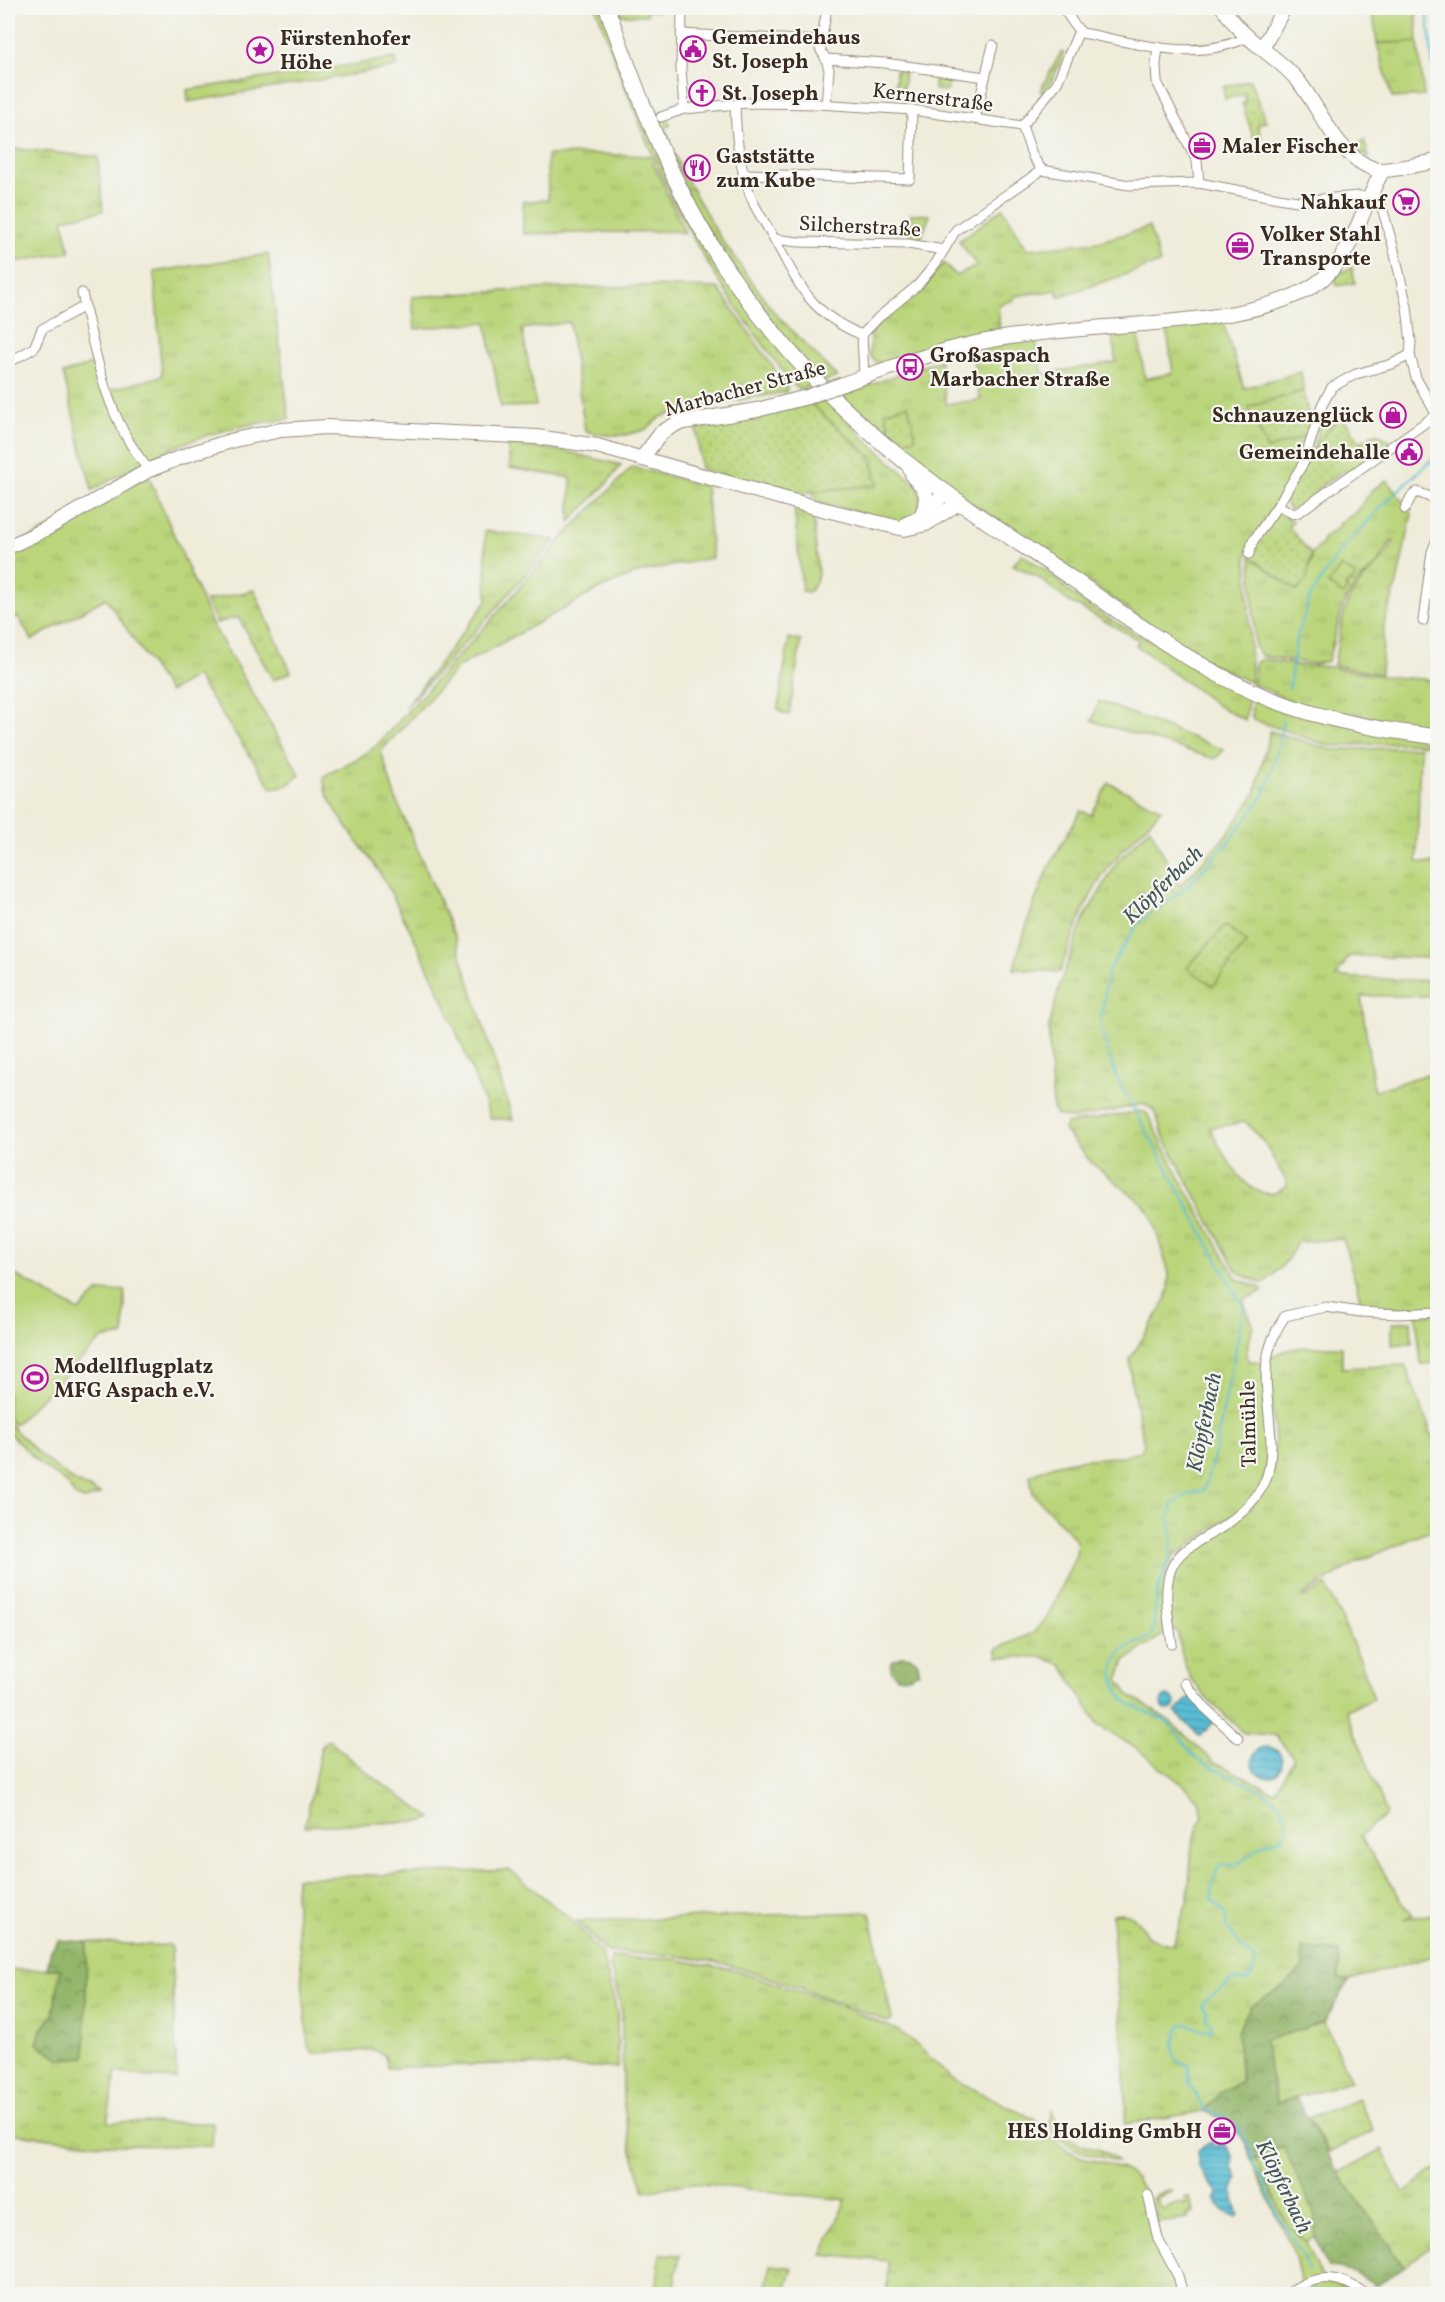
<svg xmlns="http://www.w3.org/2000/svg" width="1445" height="2302" viewBox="0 0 1445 2302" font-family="Vollkorn,serif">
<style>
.grass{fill:url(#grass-tufts);stroke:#7a804c;stroke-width:1.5;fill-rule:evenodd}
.forest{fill:url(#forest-crowns);stroke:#677044;stroke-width:1.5}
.park{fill:#bad57a;stroke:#7a804c;stroke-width:1.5}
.garden{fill:url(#garden-dots);stroke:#7a804c;stroke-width:1.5}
.water{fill:url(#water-rules);stroke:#4a747a;stroke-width:1.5}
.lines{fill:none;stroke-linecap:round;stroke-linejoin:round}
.stream{stroke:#59bed6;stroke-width:2}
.street-casing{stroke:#958b7c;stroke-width:11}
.secondary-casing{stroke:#958b7c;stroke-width:16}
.primary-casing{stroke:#958b7c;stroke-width:17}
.street{stroke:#fff;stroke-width:9}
.secondary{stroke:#fff;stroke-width:14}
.primary{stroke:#fff;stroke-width:15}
.secondary-bridge-casing{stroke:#958b7c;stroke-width:16;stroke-linecap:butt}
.secondary-bridge{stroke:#fff;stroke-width:14}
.labels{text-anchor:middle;stroke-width:4.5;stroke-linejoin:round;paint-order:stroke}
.poi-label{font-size:21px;font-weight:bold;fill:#3b2a1e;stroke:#f6f6f2;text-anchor:start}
.street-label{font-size:21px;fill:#3b2a1e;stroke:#f6f6f2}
.water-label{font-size:22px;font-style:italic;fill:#445655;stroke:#f6f6f2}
</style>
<defs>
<pattern id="grass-tufts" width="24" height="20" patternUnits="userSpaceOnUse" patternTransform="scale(1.5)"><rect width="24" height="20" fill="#bad57a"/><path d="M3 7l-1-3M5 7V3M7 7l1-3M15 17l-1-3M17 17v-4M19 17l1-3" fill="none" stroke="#a1b769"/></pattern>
<pattern id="forest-crowns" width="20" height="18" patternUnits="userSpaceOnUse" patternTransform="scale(1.5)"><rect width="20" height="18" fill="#93b66a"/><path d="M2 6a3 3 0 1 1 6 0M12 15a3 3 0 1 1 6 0" fill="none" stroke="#799457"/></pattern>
<pattern id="garden-dots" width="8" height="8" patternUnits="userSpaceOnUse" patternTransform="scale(1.5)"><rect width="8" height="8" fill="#bad57a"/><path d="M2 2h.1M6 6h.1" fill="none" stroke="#a1b769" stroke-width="1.8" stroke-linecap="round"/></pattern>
<pattern id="water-rules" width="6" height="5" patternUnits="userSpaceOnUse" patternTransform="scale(1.5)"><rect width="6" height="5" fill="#59bed6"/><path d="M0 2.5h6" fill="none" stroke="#4b9bad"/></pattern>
</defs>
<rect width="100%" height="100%" fill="#f6f6f2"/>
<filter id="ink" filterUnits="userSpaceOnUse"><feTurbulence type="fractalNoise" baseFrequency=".0167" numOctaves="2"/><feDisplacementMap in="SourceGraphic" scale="12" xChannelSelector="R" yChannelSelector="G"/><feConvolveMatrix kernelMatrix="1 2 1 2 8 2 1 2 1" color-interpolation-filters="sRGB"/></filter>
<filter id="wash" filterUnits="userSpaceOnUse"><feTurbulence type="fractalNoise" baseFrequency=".008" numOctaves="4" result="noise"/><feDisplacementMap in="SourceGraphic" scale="24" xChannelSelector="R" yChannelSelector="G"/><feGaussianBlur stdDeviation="1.35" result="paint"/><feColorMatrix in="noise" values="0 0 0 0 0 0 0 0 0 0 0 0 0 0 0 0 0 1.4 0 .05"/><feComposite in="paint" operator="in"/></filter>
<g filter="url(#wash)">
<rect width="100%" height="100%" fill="#efecda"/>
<g class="grass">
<path d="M596 8H602L663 167 814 385 799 390 792 383C754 333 716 282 687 227 650 158 623 81 596 8Z"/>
<path d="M1418 42 1424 96 1392 98 1377 43Z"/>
<path d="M1061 52 1064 53 1054 76 1044 93 1040 91Z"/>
<path d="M396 58 397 67 188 102 187 90Z"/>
<path d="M661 112 664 119 670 123V126L665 127 671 147 683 173 719 236 774 312 837 377 823 382 784 339 695 211 654 113Z"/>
<path d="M8 148 98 157 103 211 63 219 70 252 8 263Z"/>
<path d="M592 154 650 156 685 233 674 231 523 234V201L548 200 547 155Z"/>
<path d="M1003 208 1027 249 1098 242 1149 227 1160 263 1058 297 1057 290 1015 296 1014 300 998 305 1000 335 885 363 876 362 869 355 872 333 880 322 922 288 944 263 956 276 977 266 959 241Z"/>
<path d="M268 254 289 419C252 423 214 431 180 445 149 457 121 475 92 490L63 374 92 364 102 392 162 376 154 272Z"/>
<path d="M643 286 718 288 787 387 786 392 684 409 661 417 645 430 625 435H605L585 431 569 322 522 329 536 406 501 407 486 322 415 329 412 297 534 289Z"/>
<path d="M1222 319 1244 388 1301 372 1303 391 1249 407 1311 435 1302 458 1247 553 1251 679 1254 680 1255 663 1262 659 1298 665 1332 667 1381 676 1432 680 1431 716 1437 719V733L1303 707 1199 658 927 472 839 396 940 360 946 404 980 400 971 348 1035 338 1043 374 1116 362 1112 334 1138 332 1145 379 1173 373 1167 330Z"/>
<path d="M827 399 859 433 919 487 921 511 902 522 819 503 815 499 813 491 878 485 811 404Z"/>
<path d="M1339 410 1341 415 1321 439 1310 457 1322 417 1325 423 1334 419 1332 414Z"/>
<path d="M1376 433 1393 442 1371 458 1360 442Z"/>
<path d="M508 445 564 451 621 465 608 482 570 522 571 478 510 468Z"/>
<path d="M632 467 706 486 712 558 640 572 603 587 458 667 381 751 395 797 455 937 513 1120 490 1118C466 1053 440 989 409 928 398 908 389 886 376 867 363 848 321 799 324 776L357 759 376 746 495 616 565 535Z"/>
<path d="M147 476 150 479 212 624 300 775 287 785 272 788 196 676 169 692 106 598 32 640 18 617 8 618V550Z"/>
<path d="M1387 480 1412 514 1396 587 1384 624 1381 674 1334 665C1339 642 1340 612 1353 592 1366 573 1384 562 1394 541H1391L1377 564 1356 584 1347 597 1342 608 1328 661 1314 664 1262 656 1255 648 1251 557 1297 591 1312 560 1311 554 1322 544 1323 538 1340 526 1339 523 1357 512 1365 499 1371 494 1370 491Z"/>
<path d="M794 505 813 510 818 573 816 582 809 592 802 591Z"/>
<path d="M485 531 555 540 499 605 405 708 487 601Z"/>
<path d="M1022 554 1053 576 1072 594 1111 620 1160 645 1249 695 1245 720 1220 707 1136 645 1139 640 1068 601 1038 577 1013 565Z"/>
<path d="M254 590 291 672 273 680 238 617 217 623 206 601Z"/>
<path d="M789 638 801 641 789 715 782 713 778 709Z"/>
<path d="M1253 697 1437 741V745L1405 743 1329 746 1254 720 1251 715Z"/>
<path d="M1099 701 1224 750 1215 759 1092 721Z"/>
<path d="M1270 731 1331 750 1420 747 1417 862 1437 864V958L1349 956 1336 977 1437 981V996H1361L1374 1091 1437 1071V1309L1363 1308 1343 1239 1297 1242C1289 1261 1278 1271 1263 1284L1244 1276 1236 1270 1165 1140 1154 1110 1146 1105H1139L1073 1119 1057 1115 1053 1108 1049 1044V1027L1060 984 1084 918 1118 861 1150 828 1180 886 1226 836 1255 794ZM1246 1122 1265 1144 1286 1181 1287 1186C1283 1188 1278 1193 1274 1193 1244 1199 1221 1149 1210 1128Z"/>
<path d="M1109 783 1161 809C1147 826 1131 840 1117 857 1088 890 1074 931 1060 972L1014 969C1030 907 1046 866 1081 811L1091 815Z"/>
<path d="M1141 1111 1147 1113 1182 1182 1237 1279 1259 1287 1263 1291 1243 1300 1253 1325 1246 1355 1250 1361 1263 1362C1265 1398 1280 1475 1250 1501 1229 1521 1201 1534 1180 1553L1176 1552 1167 1571 1165 1613 1167 1632 1125 1661 1118 1680 1128 1694 1170 1721 1214 1762 1275 1792 1294 1758 1275 1735 1244 1733 1207 1699 1191 1679 1184 1663 1177 1631H1172C1169 1610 1166 1578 1179 1559 1183 1552 1195 1548 1202 1544 1227 1528 1256 1510 1268 1482 1283 1448 1269 1398 1267 1362 1286 1342 1316 1348 1342 1347V1368L1405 1365 1437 1448V1528L1359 1561 1303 1595 1305 1597 1326 1585 1361 1662 1374 1699 1346 1710 1387 1814 1360 1836 1412 1916 1404 1920 1437 1913V1955L1350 1980H1339V1952L1302 1948 1303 1968 1283 1987 1251 2006 1237 2031 1241 2081 1221 2092 1204 2111 1125 2124C1128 2055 1115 1984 1112 1914 1135 1910 1138 1921 1149 1938L1173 1945 1188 1899 1192 1844 1203 1815 1199 1801 1186 1787 1134 1747 1098 1725 1062 1665 1041 1657H998L997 1649 1033 1633 1047 1618 1076 1555 1077 1544 1074 1537 1033 1494 1030 1476C1066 1455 1091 1461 1130 1455L1141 1451 1144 1445 1131 1380 1130 1359 1164 1304 1169 1289V1273L1151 1215 1144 1205 1091 1162 1064 1130 1066 1124Z"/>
<path d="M1437 1314V1363L1421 1364 1416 1315Z"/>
<path d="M8 1423 41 1456 72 1480 101 1494 85 1500 75 1496 66 1483 40 1464 8 1432Z"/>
<path d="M330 1740C361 1771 396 1794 432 1818L424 1821 305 1826 321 1748 326 1741Z"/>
<path d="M510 1870 574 1922 602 1954 617 2012 618 2068 500 2064 387 2068 385 2055 374 2050 313 2053 308 2046 295 1896 296 1878Z"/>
<path d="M870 1912 892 2020 888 2022 799 1987 722 1963 673 1955 609 1952 602 1948 577 1921Z"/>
<path d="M87 1942 171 1946 177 2079 153 2078 116 2072 107 2122 213 2123 212 2146 110 2145 8 2133V1970L61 1969 53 2015 41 2031 84 2057Z"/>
<path d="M612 1957 674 1959 730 1969 824 1999 897 2030 910 2039 953 2079 1034 2119 1062 2147 1081 2157 1121 2168 1136 2178 1143 2190 1164 2256 1182 2294H887L888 2261 822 2255 846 2200 693 2183 644 2191 632 2151 623 2101 622 2011 610 1966Z"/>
<path d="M1324 2022 1351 2081 1277 2103 1264 2041Z"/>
<path d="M1359 2099 1374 2131 1329 2152 1308 2118Z"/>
<path d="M1052 2110C1055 2118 1057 2126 1062 2132 1076 2149 1102 2144 1117 2161 1091 2155 1062 2150 1049 2124Z"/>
<path d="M1382 2149 1403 2194 1437 2167V2241L1404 2267 1339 2173Z"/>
<path d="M1256 2159 1288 2226 1306 2242 1324 2282C1338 2283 1349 2286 1360 2294H1296L1300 2279 1294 2253 1251 2160Z"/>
<path d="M660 2254 680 2255 672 2294H656Z"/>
<path d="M770 2265 793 2268 785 2294H765Z"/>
</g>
<g class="forest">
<path d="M902 1656 911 1657 918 1662 919 1672 909 1677H897L891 1670 892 1661Z"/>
<path d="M59 1940 87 1942 85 2057 61 2059 37 2044 41 2031 53 2015 61 1969H47L51 1950Z"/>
<path d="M1302 1948 1339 1952V1979L1350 1980 1324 2022 1264 2041 1277 2103 1296 2098 1339 2173 1404 2267 1376 2286C1361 2274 1347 2269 1328 2268L1315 2236V2216L1283 2146 1251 2160C1246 2133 1228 2120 1204 2111L1221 2092 1241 2081 1237 2031 1251 2006 1283 1987 1303 1968Z"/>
</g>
<g class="park">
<path d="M1372 8H1416L1418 42 1377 43Z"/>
<path d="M911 214 930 215 920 240 911 239Z"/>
<path d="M1341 566 1356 576 1351 583 1349 581 1345 586 1348 588 1343 595 1328 584Z"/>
<path d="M8 1272 19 1277 79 1311 98 1292 125 1290 124 1335 102 1339 14 1425 8 1418Z"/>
<path d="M1411 1321 1412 1343 1392 1345V1323Z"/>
<path d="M1283 2146 1315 2216V2236L1306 2242 1288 2226 1256 2159Z"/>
</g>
<g class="garden">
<path d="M619 8H659L658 11 647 10V15H620Z"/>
<path d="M896 70 905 71 903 89 896 88Z"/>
<path d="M934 76 947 78V91L934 90Z"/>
<path d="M1250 80 1266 122 1258 124 1261 137H1253L1242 103 1246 102 1244 94 1225 99 1223 87Z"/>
<path d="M1364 140 1369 158 1353 147Z"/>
<path d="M1352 267 1355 283 1337 286 1335 276Z"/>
<path d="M1303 391 1308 414 1316 417 1311 435 1267 449 1249 407Z"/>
<path d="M811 404 871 457 878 485 813 491 798 496 701 469 696 424Z"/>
<path d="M908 405 916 438 906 440 901 446 892 438 885 411Z"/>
<path d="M1341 415 1371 458 1350 472 1344 471 1317 489 1316 496 1298 509H1289L1284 499 1321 439Z"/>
<path d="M1278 511 1293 521 1288 526 1311 554 1307 579 1297 591 1251 557 1254 542Z"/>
<path d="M1225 925 1247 942 1213 986 1187 968Z"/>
<path d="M1168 2190 1172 2191 1157 2199 1162 2209 1179 2202 1184 2205 1187 2201 1185 2198 1190 2197 1193 2214H1188V2219L1157 2223 1152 2198Z"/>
</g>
<g class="water">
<circle cx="1168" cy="1703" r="7"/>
<path d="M1191 1696 1215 1721 1200 1736 1175 1712Z"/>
<circle cx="1267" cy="1762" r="15"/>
<path d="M1212 2142 1214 2148 1218 2147 1217 2142 1224 2143 1233 2155 1232 2167 1237 2178C1232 2191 1233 2201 1239 2214L1237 2217C1230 2217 1217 2205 1215 2198L1218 2197 1217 2192 1198 2166V2151L1203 2146Z"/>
</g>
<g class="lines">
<g class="stream">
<path d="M1427 8 1438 115"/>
<path d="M1289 688 1296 640 1310 597 1340 551 1390 498 1438 454"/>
<path d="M1283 721 1275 760 1264 795 1231 839 1187 887 1139 922 1108 971 1100 1026 1116 1076 1244 1308 1214 1456 1204 1490 1187 1495 1173 1504 1169 1518 1172 1538 1170 1558 1158 1589 1152 1635C1142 1643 1125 1645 1118 1656 1109 1670 1115 1692 1127 1702 1139 1711 1156 1714 1168 1723 1180 1732 1186 1750 1197 1759 1220 1776 1276 1787 1286 1814 1287 1818 1287 1823 1288 1827L1282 1837 1262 1845 1238 1864 1219 1865 1212 1889V1900L1224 1913 1228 1929 1243 1949 1255 1960 1254 1970 1248 1981 1232 1980C1222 1992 1213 1992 1203 2003V2008L1208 2012 1206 2017 1211 2024V2031L1201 2030 1187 2023 1181 2025C1175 2038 1170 2048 1177 2061L1189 2065V2083L1204 2109 1222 2116 1241 2130 1251 2151 1254 2166 1263 2179 1279 2218 1304 2256 1308 2271"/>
<path d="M1314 2289 1316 2294"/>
</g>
</g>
</g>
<g filter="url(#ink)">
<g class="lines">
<g class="street-casing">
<g id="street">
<path d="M682 8 681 68 684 109"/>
<path d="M1063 8 1076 27 1082 33C1137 43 1194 63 1248 37"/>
<path d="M1079 31 1057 83 1022 126 1033 157 1042 170 1129 185 1199 183 1284 199 1298 201 1359 196 1368 198"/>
<path d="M681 34 821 41"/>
<path d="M1158 47 1156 64 1157 82 1197 161 1199 183"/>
<path d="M826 59 885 63 985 77"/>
<path d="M826 104 829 70 826 59 820 49 827 8"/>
<path d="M735 106C736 140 740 172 754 204 761 218 770 230 777 244 801 289 812 314 862 335"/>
<path d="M661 117 684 109 748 103 818 104 912 110 1022 126"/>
<path d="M975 119 993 45"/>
<path d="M743 174 910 179 912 110"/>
<path d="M1372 190 1383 211 1393 246 1407 307 1411 342 1410 355 1416 378 1438 417"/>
<path d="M774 239 799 242 908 244 944 250"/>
<path d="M82 293C95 355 107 420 149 470"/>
<path d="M8 360H13L34 348 42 329 85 306"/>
<path d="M864 376 862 335 878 318 918 285 936 263 956 230 1042 170"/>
<path d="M1278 505 1304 462 1322 405 1332 387 1356 374 1392 364 1410 355"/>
<path d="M1405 509 1411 497 1417 492 1438 500"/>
<path d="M1249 554 1253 541 1278 505 1293 514 1299 512 1436 415"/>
<path d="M1423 621 1432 552 1438 537"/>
<path d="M1172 1644C1169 1623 1163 1593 1170 1572 1177 1548 1205 1539 1224 1526 1241 1514 1258 1499 1266 1479 1270 1468 1271 1455 1271 1444 1270 1394 1254 1361 1285 1316L1326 1307 1360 1312 1399 1314 1438 1312"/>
<path d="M1185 1683 1205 1708 1238 1738"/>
<path d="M1148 2195 1158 2239 1178 2276 1183 2294"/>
<path d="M1292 2294 1294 2289C1321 2273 1341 2276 1366 2294"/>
</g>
</g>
<g class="secondary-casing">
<g id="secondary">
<path d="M1223 8C1230 18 1237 28 1247 36 1264 52 1284 63 1299 82 1321 110 1337 156 1374 169 1386 173 1422 163 1438 161"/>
<path d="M1263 47 1284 8"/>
<path d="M843 384C892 367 941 349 992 340 1029 333 1067 330 1105 327 1164 322 1284 318 1328 274 1356 246 1363 204 1383 170"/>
<path d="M642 458 662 432 678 423 757 410 807 397"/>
<path d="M909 464 913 477 921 485 926 494 925 506 921 516"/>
<path d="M906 524 919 518 946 492"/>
<path d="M8 547 44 530 149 470 192 453 234 440 281 430 327 427 537 437 597 446 814 507 904 529 926 524 960 502"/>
</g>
</g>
<g class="primary-casing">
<path id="primary" d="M607 8C639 98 671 186 725 267 774 340 837 408 907 463 960 505 1018 542 1074 580 1137 624 1201 672 1273 700 1327 721 1381 730 1438 737"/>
</g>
<use href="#street" class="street"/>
<use href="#secondary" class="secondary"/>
<use href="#primary" class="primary"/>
<g class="secondary-bridge-casing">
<path id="secondary-bridge" d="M807 397 843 384"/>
</g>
<use href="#secondary-bridge" class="secondary-bridge"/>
</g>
</g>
<defs>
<g id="civic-ring" transform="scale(1.35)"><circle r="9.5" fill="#f6f6f2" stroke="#b5179e" stroke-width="1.5"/><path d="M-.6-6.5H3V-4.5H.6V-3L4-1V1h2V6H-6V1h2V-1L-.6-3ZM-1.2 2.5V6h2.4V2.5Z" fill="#b5179e"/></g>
<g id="sight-ring" transform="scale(1.35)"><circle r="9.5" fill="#f6f6f2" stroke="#b5179e" stroke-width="1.5"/><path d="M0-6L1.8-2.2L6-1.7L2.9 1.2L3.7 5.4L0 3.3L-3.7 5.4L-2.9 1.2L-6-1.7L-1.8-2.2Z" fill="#b5179e"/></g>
<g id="church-ring" transform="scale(1.35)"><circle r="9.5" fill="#f6f6f2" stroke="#b5179e" stroke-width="1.5"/><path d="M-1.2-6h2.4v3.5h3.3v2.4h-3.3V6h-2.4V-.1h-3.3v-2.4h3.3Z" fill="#b5179e"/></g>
<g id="office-ring" transform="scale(1.35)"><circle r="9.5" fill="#f6f6f2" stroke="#b5179e" stroke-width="1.5"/><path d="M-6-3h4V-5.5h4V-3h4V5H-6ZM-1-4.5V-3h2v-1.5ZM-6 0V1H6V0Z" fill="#b5179e"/></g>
<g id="restaurant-ring" transform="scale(1.35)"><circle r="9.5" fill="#f6f6f2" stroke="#b5179e" stroke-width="1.5"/><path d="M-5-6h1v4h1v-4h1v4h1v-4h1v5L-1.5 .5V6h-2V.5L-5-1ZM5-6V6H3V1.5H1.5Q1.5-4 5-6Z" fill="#b5179e"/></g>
<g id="supermarket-ring" transform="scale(1.35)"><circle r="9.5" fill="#f6f6f2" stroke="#b5179e" stroke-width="1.5"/><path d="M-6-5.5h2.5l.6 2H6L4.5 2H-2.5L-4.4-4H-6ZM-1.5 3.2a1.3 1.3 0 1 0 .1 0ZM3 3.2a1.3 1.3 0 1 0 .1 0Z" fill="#b5179e"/></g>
<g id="bus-ring" transform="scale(1.35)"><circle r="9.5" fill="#f6f6f2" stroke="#b5179e" stroke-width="1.5"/><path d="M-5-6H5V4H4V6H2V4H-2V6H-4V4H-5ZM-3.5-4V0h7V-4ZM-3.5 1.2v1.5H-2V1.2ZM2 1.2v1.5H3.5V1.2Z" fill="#b5179e"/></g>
<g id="shop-ring" transform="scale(1.35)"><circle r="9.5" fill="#f6f6f2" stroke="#b5179e" stroke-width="1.5"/><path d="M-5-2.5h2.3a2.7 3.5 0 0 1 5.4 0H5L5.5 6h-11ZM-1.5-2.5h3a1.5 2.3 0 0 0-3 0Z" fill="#b5179e"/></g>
<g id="stadium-ring" transform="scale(1.35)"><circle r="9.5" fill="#f6f6f2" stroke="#b5179e" stroke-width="1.5"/><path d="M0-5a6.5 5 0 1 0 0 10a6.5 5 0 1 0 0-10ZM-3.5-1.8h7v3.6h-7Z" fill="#b5179e"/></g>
</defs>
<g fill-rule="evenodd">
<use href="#civic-ring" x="693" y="49"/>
<use href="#sight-ring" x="260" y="50"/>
<use href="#church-ring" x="702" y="93"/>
<use href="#office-ring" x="1202" y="146"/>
<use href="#restaurant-ring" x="697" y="168"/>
<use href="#supermarket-ring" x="1406" y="202"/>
<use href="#office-ring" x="1240" y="246"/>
<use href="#bus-ring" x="910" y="367"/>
<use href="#shop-ring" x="1393" y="415"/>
<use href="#civic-ring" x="1409" y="452"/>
<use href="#stadium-ring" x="35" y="1378"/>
<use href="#office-ring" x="1222" y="2131"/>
</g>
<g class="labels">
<g class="poi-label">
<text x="712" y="44">Gemeindehaus<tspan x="712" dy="24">St. Joseph</tspan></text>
<text x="280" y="45">Fürstenhofer<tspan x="280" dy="24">Höhe</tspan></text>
<text x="722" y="100">St. Joseph</text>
<text x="1222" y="153">Maler Fischer</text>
<text x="716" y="163">Gaststätte<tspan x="716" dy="24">zum Kube</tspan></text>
<text x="1386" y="209" text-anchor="end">Nahkauf</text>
<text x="1260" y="241">Volker Stahl<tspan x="1260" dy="24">Transporte</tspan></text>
<text x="930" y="362">Großaspach<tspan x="930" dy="24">Marbacher Straße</tspan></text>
<text x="1374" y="422" text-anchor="end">Schnauzenglück</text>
<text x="1390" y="459" text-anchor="end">Gemeindehalle</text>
<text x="54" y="1373">Modellflugplatz<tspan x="54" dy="24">MFG Aspach e.V.</tspan></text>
<text x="1202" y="2138" text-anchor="end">HES Holding GmbH</text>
</g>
<g class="street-label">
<text transform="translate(933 97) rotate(7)" y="7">Kernerstraße</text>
<text transform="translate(860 226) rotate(3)" y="7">Silcherstraße</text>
<text transform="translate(745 388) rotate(-15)" y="7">Marbacher Straße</text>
<text transform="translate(1248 1424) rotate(-91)" y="7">Talmühle</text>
</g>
<g class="water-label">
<text transform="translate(1162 884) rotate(-44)" y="8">Klöpferbach</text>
<text transform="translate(1203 1422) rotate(-78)" y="8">Klöpferbach</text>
<text transform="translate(1285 2186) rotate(64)" y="8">Klöpferbach</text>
</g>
</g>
<rect width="1445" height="2302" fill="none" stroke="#f6f6f2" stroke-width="30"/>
</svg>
